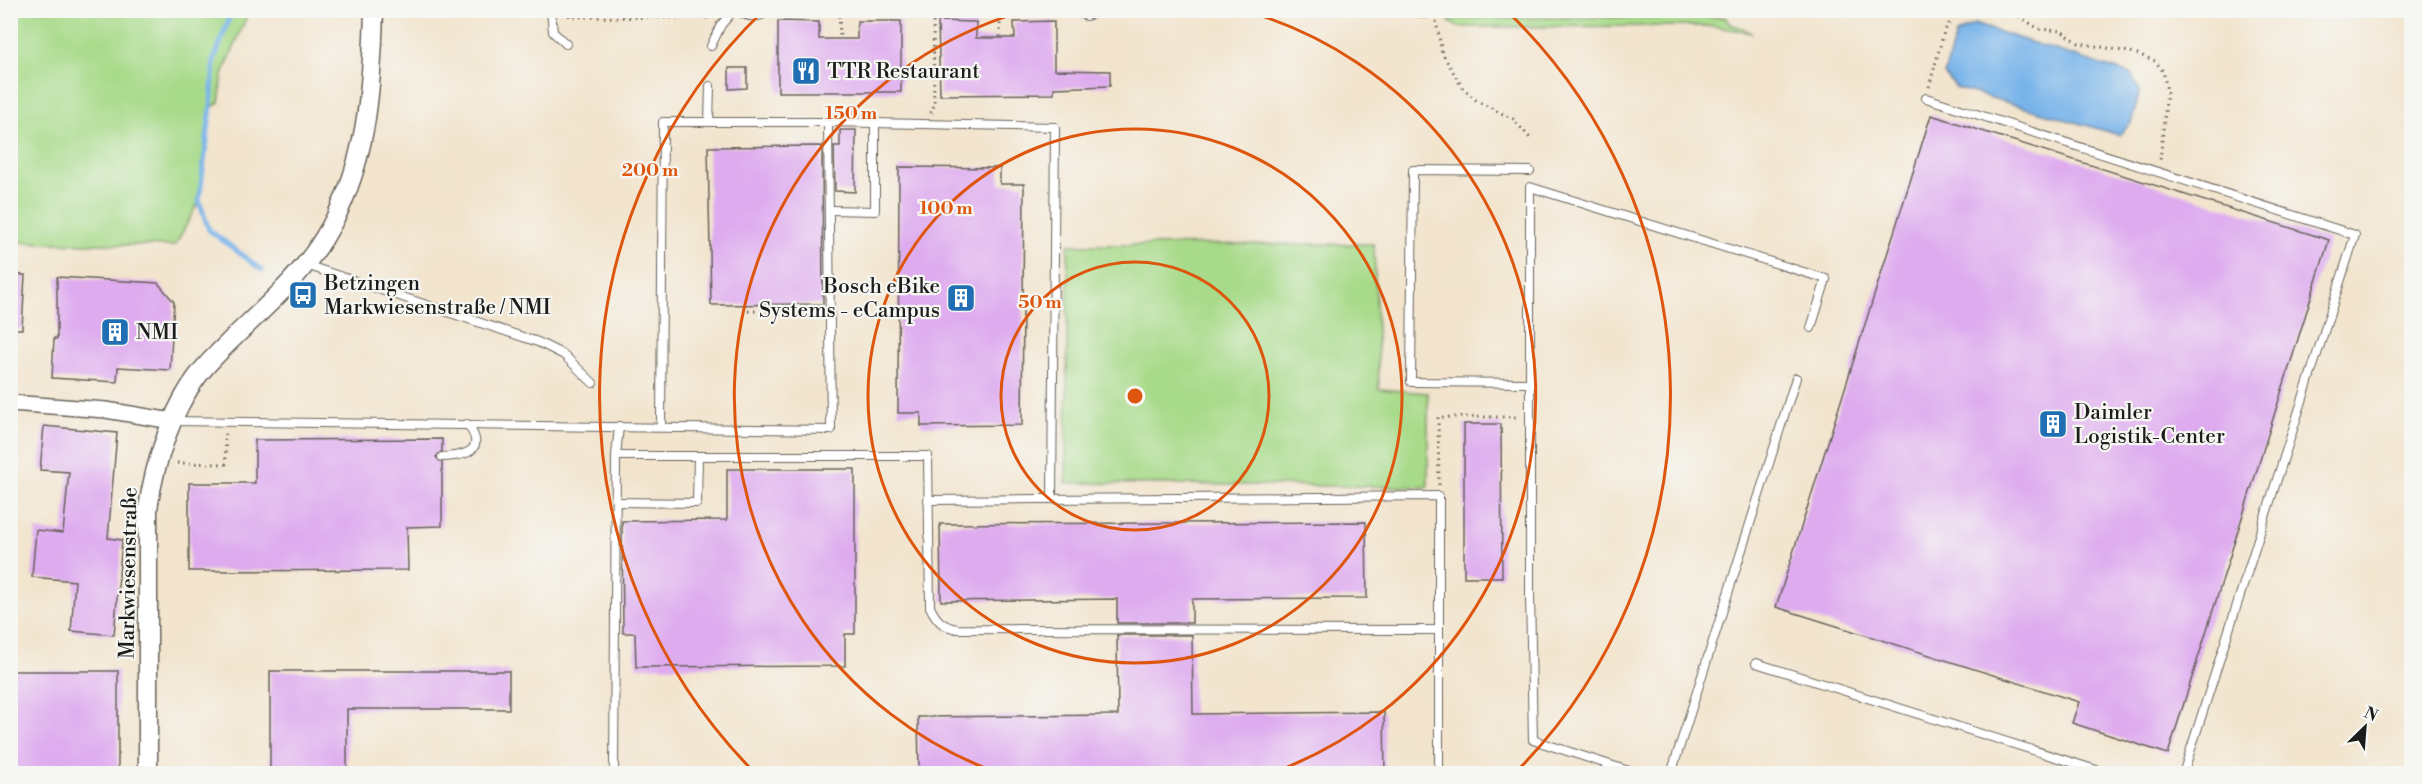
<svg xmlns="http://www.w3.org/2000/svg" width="2422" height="784" viewBox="0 0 2422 784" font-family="'Libre Bodoni',serif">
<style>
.green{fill:#a7da89;stroke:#627b52;stroke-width:1.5}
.water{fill:#78b4ea;stroke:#4a6883;stroke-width:1.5}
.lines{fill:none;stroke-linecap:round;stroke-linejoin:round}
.stream{stroke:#78b4ea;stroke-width:5}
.building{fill:#deabef}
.service-casing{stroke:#67625a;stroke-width:10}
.minor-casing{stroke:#67625a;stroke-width:18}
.tertiary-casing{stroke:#67625a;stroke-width:21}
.path{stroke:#67625a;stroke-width:3;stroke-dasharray:1.5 4.5;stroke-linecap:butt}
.service{stroke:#fff;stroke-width:8}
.minor{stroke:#fff;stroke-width:15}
.tertiary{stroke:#fff;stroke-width:18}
.ring{fill:none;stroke:#de560d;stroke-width:3}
.labels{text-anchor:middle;stroke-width:4.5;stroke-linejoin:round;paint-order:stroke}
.poi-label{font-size:21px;fill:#1c1c1c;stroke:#f6f6f2;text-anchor:start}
.street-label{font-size:21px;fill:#1c1c1c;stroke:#f6f6f2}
.centre{fill:#de560d;stroke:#f6f6f2;stroke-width:3}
.ring-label{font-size:18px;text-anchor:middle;font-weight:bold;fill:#de560d;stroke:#f6f6f2;stroke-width:4.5;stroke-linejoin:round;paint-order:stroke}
</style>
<rect width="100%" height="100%" fill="#f6f6f2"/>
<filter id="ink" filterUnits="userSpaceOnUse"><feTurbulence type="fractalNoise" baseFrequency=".0167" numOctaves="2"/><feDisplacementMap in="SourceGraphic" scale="12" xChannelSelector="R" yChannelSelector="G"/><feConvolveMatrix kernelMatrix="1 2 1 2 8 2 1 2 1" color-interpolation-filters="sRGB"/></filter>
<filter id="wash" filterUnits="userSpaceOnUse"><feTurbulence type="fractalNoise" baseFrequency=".008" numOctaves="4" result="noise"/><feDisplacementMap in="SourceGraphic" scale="24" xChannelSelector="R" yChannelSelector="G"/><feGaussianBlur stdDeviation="1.35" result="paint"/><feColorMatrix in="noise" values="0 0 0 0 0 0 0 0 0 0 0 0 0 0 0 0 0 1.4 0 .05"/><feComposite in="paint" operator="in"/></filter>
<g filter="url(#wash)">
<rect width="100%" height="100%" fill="#f2e4cd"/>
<g class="green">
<path d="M11 10 249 11 223 74 219 103 211 108 199 201 175 246 11 242Z"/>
<path d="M1725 17 1729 23 1752 33 1712 26 1458 27 1449 22 1455 18Z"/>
<path d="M1374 244 1379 389 1428 393V487L1066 483 1068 245Z"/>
</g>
<path class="water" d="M1974 24 2131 74 2140 91 2131 123 2119 135 1957 88 1944 74 1956 34Z"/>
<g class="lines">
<path class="stream" d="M232 10 214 60 211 107 199 201 209 230 262 270"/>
</g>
<g id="blocks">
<g class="building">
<path d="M778 21 819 22V39H857V21H901V92H778Z"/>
<path d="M938 21 976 22V38H1015L1014 22 1054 21V70L1110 71V86L1054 88V94L940 95Z"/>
<path d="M729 68H747V88L729 89Z"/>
<path d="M1931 115 2329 240 2168 754 2072 723 2079 702 1776 607Z"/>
<path d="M840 130H856L855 192 835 191 834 146H840Z"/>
<path d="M822 146 823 304 711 305 708 147Z"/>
<path d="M899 167 1000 168V184H1024L1022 425 921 426V413H898Z"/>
<path d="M10 274 25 275 22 329H10Z"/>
<path d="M57 277 158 283 174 302 170 370 118 367 117 382 52 378 54 338 57 339Z"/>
<path d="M1464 424H1501L1502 577H1464Z"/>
<path d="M44 426 117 433 108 538 122 540 114 635 71 631 75 581 32 577 36 530 63 533 69 472 40 470Z"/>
<path d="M442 439V451L436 457 442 463V526L407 527 408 570 189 571V483H255V440Z"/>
<path d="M727 469H855V634H845V666L636 667 635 633H623L622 521 727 520Z"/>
<path d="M1366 522 1367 598 1192 599V623H1117V599L941 601 940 524Z"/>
<path d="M1117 635H1192L1193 714 1384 712 1385 774H919L918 717 1118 715Z"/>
<rect x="10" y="671" width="108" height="103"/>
<path d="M270 671H509V709H347V774H270Z"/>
</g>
</g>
</g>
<g filter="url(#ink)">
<use href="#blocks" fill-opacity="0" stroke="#67625a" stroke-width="1.5"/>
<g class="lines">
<g class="service-casing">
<g id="service">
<path d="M551 10 553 32 566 44"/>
<path d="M736 10C748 18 759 19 771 10"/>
<path d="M1074 10 1086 16 1105 10"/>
<path d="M1411 10 1424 14 1436 10"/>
<path d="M1750 10H1762"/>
<path d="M711 46 721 25 734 10"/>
<path d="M1926 98 2355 235 2183 774"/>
<path d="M709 122 710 86"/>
<path d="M1530 171 1413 170 1411 382 1531 383"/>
<path d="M830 210 875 211V123"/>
<path d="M306 265 538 342 564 355 593 383"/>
<path d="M173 421 831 430 828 122"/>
<path d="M661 426 663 122H828L1055 127 1052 498"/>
<path d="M616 456 619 426"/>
<path d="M442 457C465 456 488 451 467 424"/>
<path d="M928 500 1439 496V630"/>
<path d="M616 502 697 503 698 456"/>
<path d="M1756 663 2109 774"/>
<path d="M614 774 616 456H928L930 607C937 621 942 626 957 629L1439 630V774"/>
<path d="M1638 774 1533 740 1530 594V187L1826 279 1811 328"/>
<path d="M1671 774 1796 378"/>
</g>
</g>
<g class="minor-casing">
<path id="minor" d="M10 403 106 410 172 421"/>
</g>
<g class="tertiary-casing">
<path id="tertiary" d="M148 774V509C154 463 174 402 205 367 244 323 293 289 324 238 367 169 372 89 374 10"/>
</g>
<g class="path">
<path d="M566 10 570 17 711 18"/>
<path d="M839 10 840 38"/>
<path d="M2009 10 2039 29 2061 31 2079 43 2135 53 2155 61 2163 71 2167 91 2160 161"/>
<path d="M1436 21 1442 53 1462 87 1477 101 1513 119 1531 139"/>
<path d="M1000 37V10"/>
<path d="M1929 87 1944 32 1957 10"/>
<path d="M931 113 934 105 933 10"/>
<path d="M748 311H819"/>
<path d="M177 463 226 464 225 433"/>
<path d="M1439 485 1438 417H1517"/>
</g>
<use href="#service" class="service"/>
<use href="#minor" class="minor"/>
<use href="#tertiary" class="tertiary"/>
</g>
</g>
<g class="ring">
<circle cx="1135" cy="396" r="134"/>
<circle cx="1135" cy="396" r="267"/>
<path d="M998 773A401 401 0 0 1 1024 11M1246 11A401 401 0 0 1 1272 773"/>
<path d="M753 771A535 535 0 0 1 763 11M1507 11A535 535 0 0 1 1517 771"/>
</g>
<defs>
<g id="restaurant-square" transform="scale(1.5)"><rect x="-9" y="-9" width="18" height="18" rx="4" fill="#1f6fb2" stroke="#f6f6f2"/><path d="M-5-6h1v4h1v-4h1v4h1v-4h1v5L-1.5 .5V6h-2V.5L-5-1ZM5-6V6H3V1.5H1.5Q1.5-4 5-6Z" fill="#fff"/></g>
<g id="bus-square" transform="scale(1.5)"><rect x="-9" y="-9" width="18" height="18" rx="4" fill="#1f6fb2" stroke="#f6f6f2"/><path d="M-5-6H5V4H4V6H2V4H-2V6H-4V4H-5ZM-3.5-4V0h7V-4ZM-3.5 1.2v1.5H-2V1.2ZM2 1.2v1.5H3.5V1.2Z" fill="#fff"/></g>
<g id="building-square" transform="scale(1.5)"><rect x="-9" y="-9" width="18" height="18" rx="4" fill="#1f6fb2" stroke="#f6f6f2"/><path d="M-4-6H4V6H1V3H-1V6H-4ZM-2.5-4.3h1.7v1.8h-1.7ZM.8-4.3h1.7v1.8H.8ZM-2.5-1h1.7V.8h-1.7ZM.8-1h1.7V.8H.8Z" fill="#fff"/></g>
</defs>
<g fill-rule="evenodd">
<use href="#restaurant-square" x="806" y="71"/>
<use href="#bus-square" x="303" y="295"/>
<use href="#building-square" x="961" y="298"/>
<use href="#building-square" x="115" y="332"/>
<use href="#building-square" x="2053" y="424"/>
</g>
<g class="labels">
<g class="poi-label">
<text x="827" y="78">TTR Restaurant</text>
<text x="324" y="290">Betzingen<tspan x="324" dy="24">Markwiesenstraße / NMI</tspan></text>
<text x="940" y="293" text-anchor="end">Bosch eBike<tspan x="940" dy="24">Systems - eCampus</tspan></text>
<text x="136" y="339">NMI</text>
<text x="2074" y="419">Daimler<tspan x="2074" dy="24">Logistik-Center</tspan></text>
</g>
<g class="street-label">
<text transform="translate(128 573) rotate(-89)" y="7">Markwiesenstraße</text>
</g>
</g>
<circle cx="1135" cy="396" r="9" class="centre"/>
<g class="ring-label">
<text x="851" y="119">150 m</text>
<text x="650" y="176">200 m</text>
<text x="946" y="214">100 m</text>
<text x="1040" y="308">50 m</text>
</g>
<rect width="2422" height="784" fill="none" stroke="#f6f6f2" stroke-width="36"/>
<g transform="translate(2365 727) rotate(25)" stroke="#f6f6f2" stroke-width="4.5" paint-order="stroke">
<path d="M0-4.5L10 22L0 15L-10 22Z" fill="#1c1c1c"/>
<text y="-9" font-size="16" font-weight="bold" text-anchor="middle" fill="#1c1c1c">N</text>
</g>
</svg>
